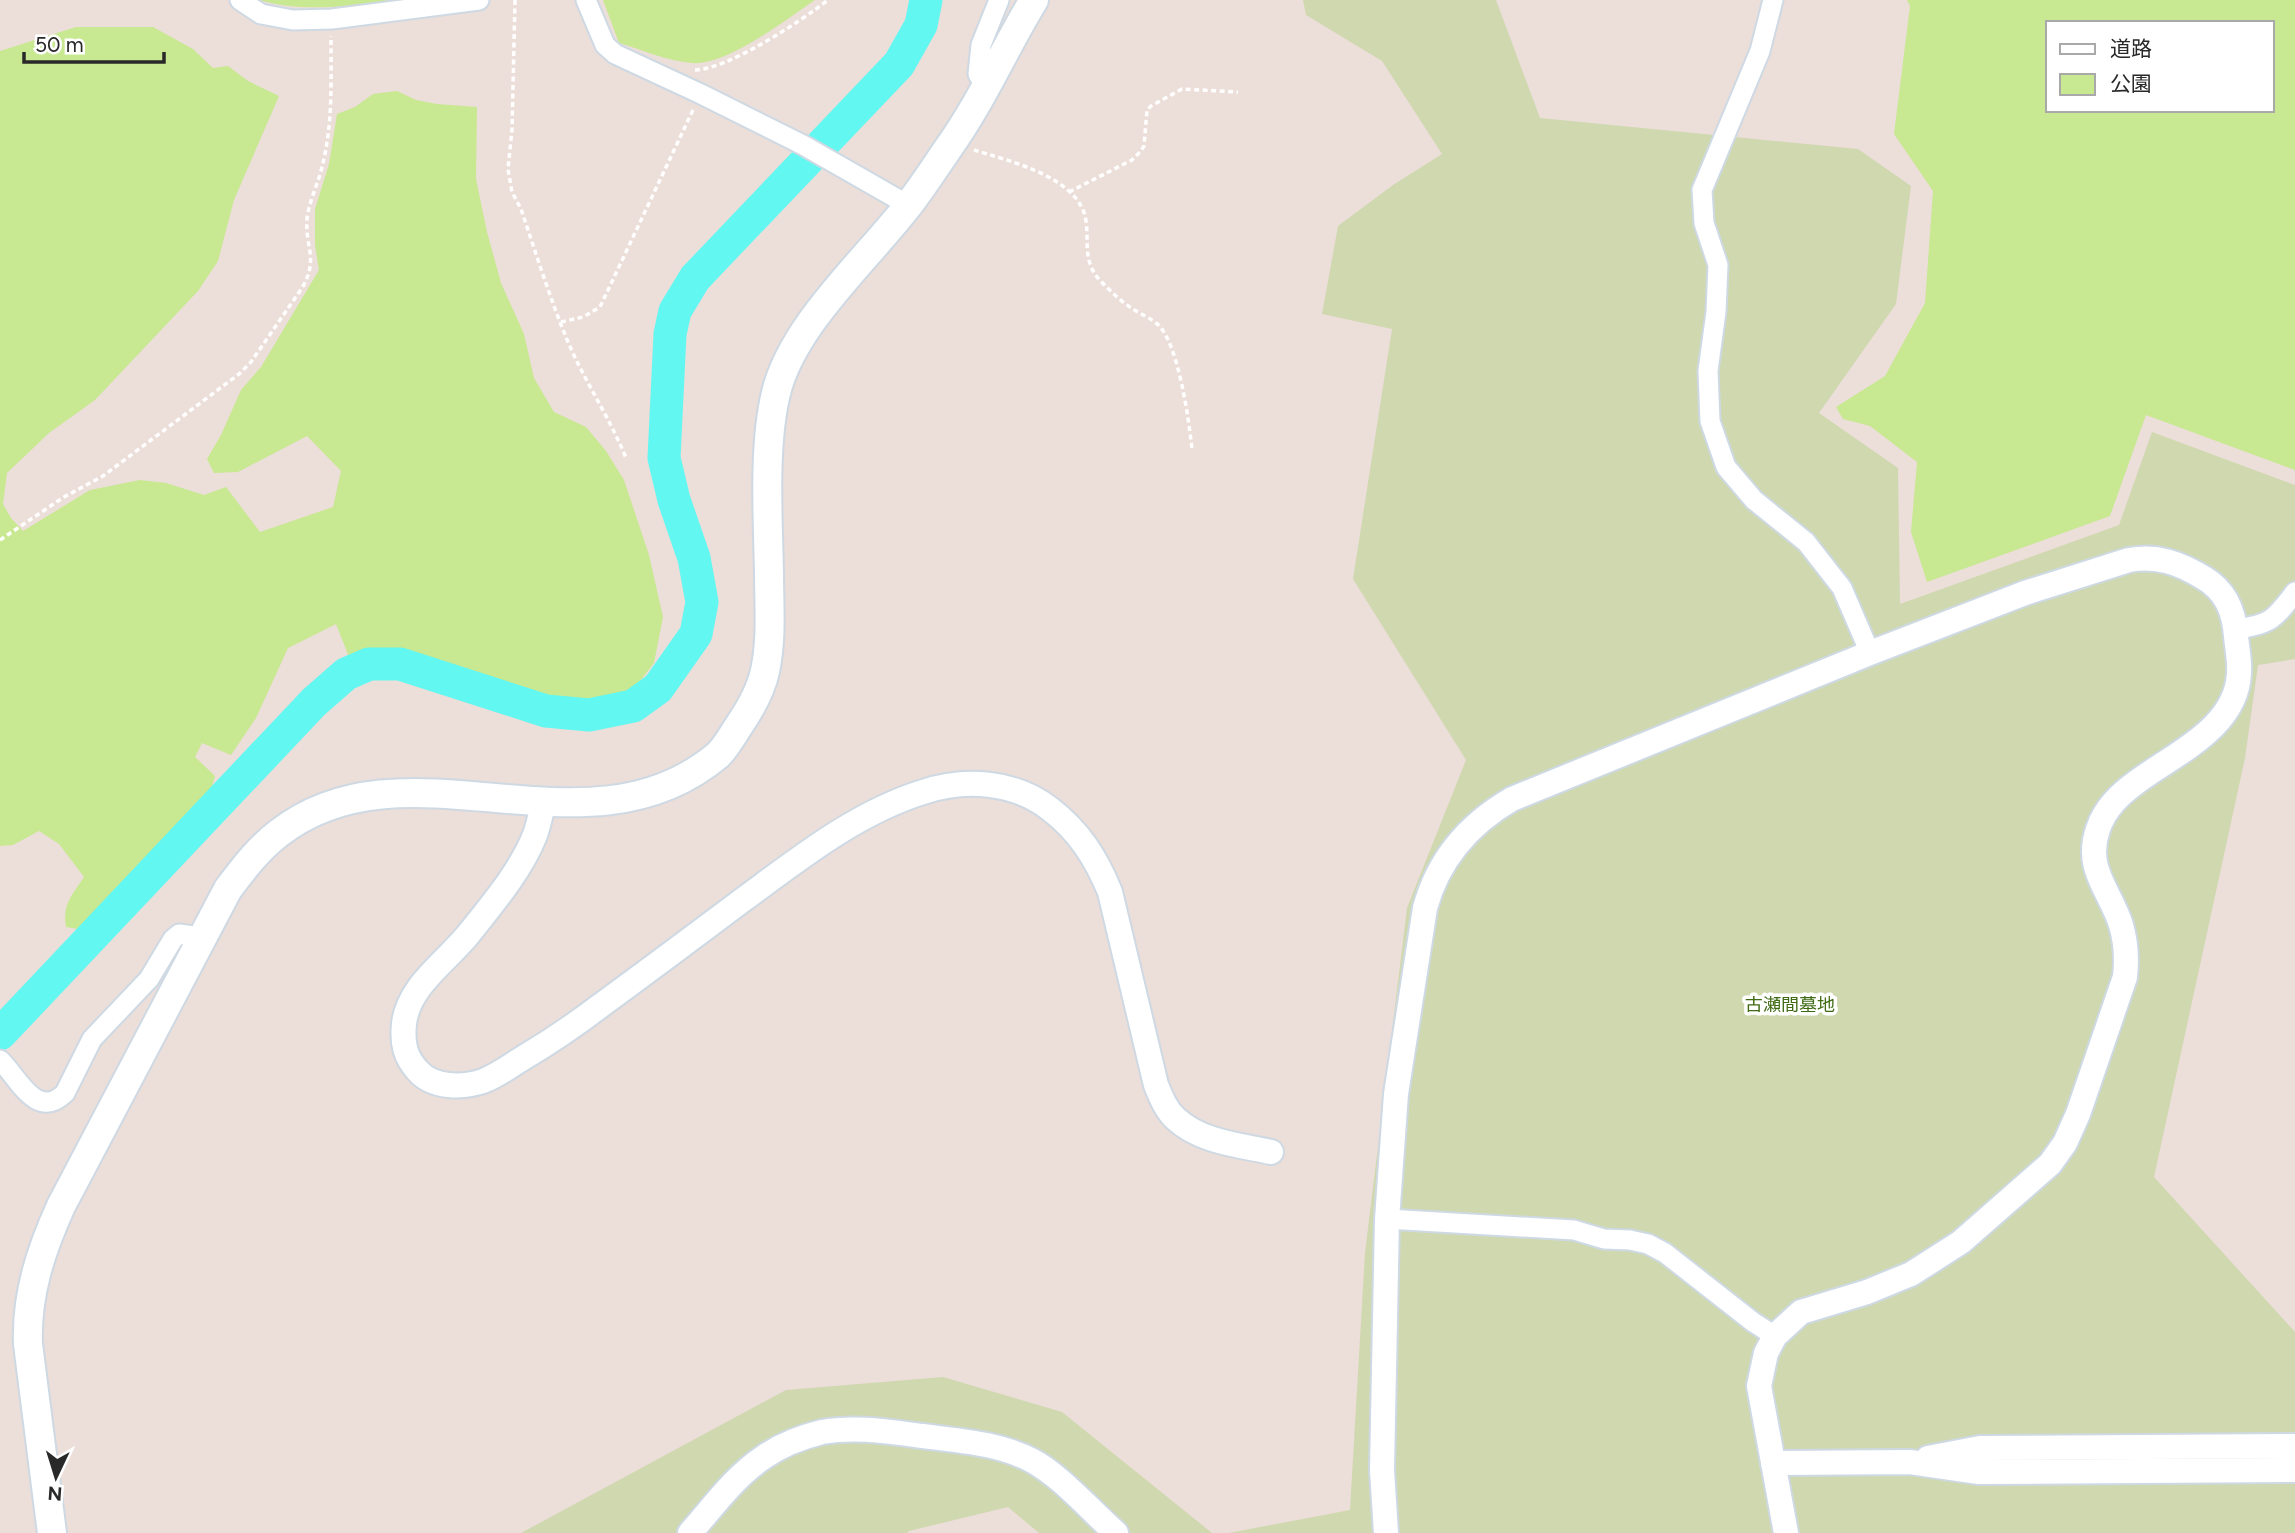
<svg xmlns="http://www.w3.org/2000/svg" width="2295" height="1533" viewBox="0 0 2295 1533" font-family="Figtree,'Noto Sans JP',sans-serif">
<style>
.green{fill:#c8e891;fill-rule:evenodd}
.cemetery{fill:#cfd8af}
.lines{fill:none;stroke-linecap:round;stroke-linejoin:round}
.river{stroke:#63f7f2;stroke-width:33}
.minor-casing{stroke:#ced9e3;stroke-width:23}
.tertiary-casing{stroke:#ced9e3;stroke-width:28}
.secondary-casing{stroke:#ced9e3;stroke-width:32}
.path{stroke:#fff;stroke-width:3.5;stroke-dasharray:5 3.5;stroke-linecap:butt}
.minor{stroke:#fff;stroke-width:19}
.tertiary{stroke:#fff;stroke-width:24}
.secondary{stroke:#fff;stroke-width:28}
.labels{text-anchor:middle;stroke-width:7;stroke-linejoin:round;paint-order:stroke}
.park-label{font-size:18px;fill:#406b14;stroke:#fff}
</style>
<rect width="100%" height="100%" fill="#ecded9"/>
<g class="green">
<path d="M259 0H395C349 6 304 13 259 0Z"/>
<path d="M603 0H815C785 20 727 66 692 63 667 61 643 50 619 43Z"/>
<path d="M1907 0H2295V470L2146 415 2110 516 1927 582 1911 532 1917 462 1870 426 1843 419 1836 407 1885 376 1925 303 1933 191 1894 134 1910 6ZM2048 23H2272V110H2048Z"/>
<path d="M76 27H153L193 49 213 68 228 66 248 81 279 96 234 200 218 261 198 291 95 400 49 433 7 473 3 504 11 518 23 531 90 490 140 480 166 483 204 495 226 487 260 532 333 507 341 471 307 436 238 472 214 473 207 459 221 435 241 390 261 367 319 270 315 245V209L329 164 337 114 355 107 373 94 397 91 416 100 437 104 477 107 476 179 487 232 501 283 524 334 534 378 554 412 586 427 606 451 624 480 649 555 663 617 654 663 633 690 602 696 593 704 537 700 480 679 408 659 377 656 349 657 336 624 288 648 256 718 231 755 202 743 195 757 215 776 208 801 84 930 66 927C62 905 72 895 84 877L59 844 39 831 13 845 0 846V51Z"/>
</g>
<g class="cemetery">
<path d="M1303 0H1496L1540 118 1858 149 1911 186 1896 304 1819 413 1898 468 1900 604 2119 525 2152 432 2295 485V659L2258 665 2245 758 2154 1177 2295 1332V1533H1229L1350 1510 1365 1253 1407 908 1466 760 1353 579 1392 329 1322 314 1338 226 1393 185 1442 154 1382 61 1306 15Z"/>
<path d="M943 1377 1062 1412 1212 1533H1039L1008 1507 909 1531 907 1533H521L786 1390Z"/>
</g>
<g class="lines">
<path class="river" d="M0 1034 314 702 346 674 369 664H400L546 711 589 715 633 706 658 688 696 634 702 602 694 558 674 500 664 458 670 334 675 311 695 278 899 64 921 25 926 0"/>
<g class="minor-casing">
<g id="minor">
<path d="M240 0 261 14 293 20 332 19 479 0"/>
<path d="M586 0 605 45 615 54 701 94 803 145 908 205"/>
<path d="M1773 0 1760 51 1702 190 1704 223 1718 265 1716 312 1708 371 1710 421 1726 467 1754 500 1806 542 1842 588 1870 653"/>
<path d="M986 88 978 74 981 45 999 0"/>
<path d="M2236 629C2270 625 2275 619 2295 592"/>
<path d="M0 1060C18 1077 36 1121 65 1093L92 1039 149 979 173 939 179 934 201 937"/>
<path d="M1387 1219 1574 1230 1604 1239 1630 1240 1648 1244 1665 1253 1753 1322 1775 1336"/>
</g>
</g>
<g class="tertiary-casing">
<g id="tertiary">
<path d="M544 801C541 812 539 824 535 835 521 870 494 902 471 931 449 960 408 985 404 1024 402 1043 405 1057 418 1071 433 1088 463 1088 483 1081 497 1076 510 1066 523 1058 550 1042 575 1025 600 1006 648 971 696 935 744 899 800 858 856 813 923 792 965 778 1014 781 1050 809 1079 831 1096 858 1110 892L1156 1085C1161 1097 1166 1110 1176 1119 1201 1142 1239 1145 1271 1152"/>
<path d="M1928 1458 1980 1448 2295 1446"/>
<path d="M1773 1463 1910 1462 1979 1472 2295 1470"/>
<path d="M690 1533C713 1507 735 1476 764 1457 781 1445 802 1437 822 1432 856 1426 890 1432 923 1436 960 1441 998 1443 1031 1460 1060 1475 1091 1511 1116 1533"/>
<path d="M1386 1533 1382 1470 1387 1219 1396 1094 1425 908C1438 860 1469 824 1512 799L1870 653 2025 593 2129 560C2158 555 2179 563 2204 578 2226 591 2234 611 2236 636 2237 648 2240 661 2239 673 2237 727 2176 753 2138 781 2120 794 2105 808 2098 829 2084 869 2110 890 2121 925 2126 942 2127 959 2125 977L2078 1114 2065 1143 2050 1164 1961 1242 1911 1274 1867 1292 1801 1312 1775 1336 1766 1353 1759 1386 1786 1533"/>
</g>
</g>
<g class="secondary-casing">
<path id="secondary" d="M52 1533 28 1344C26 1295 41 1250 61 1206L228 889C243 869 259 848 279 833 408 733 586 866 718 755 726 747 732 736 738 727 749 711 761 690 765 671 772 639 769 605 769 574 768 519 763 446 776 393 792 326 865 261 907 207 921 189 934 169 947 150 981 103 1004 49 1034 0"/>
</g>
<g class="path">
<path d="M515 0 512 130 508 169 512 192 521 209C536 253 550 299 568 342 585 382 610 418 626 458"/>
<path d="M695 70C729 69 801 21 828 0"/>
<path d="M974 150C1009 161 1080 177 1086 221 1089 242 1083 258 1097 277 1107 288 1120 301 1133 309 1140 314 1149 317 1156 323 1178 339 1189 421 1192 449"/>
<path d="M1069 192 1132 160 1140 152 1144 146 1147 110 1151 106 1182 89 1238 92"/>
<path d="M561 322 583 317 600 307 693 110"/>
<path d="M0 540 64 497 103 476 239 374 251 362 302 288C319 259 305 248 307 219 309 201 318 184 322 167 333 125 331 79 331 36"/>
</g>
<use href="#minor" class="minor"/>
<use href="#tertiary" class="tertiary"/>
<use href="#secondary" class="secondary"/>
</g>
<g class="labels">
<g class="park-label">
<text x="1790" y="1011">古瀬間墓地</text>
</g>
</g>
<rect x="2046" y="21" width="228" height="91" fill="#ffffff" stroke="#a9a9a9" stroke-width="2"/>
<rect x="2060" y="44" width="35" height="10" fill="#ffffff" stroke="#a9a9a9" stroke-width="2"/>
<text x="2110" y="56" font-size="21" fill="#292929">道路</text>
<rect x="2060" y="74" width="35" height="21" fill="#c8e891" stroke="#a9a9a9" stroke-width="2"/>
<text x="2110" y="91" font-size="21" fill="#292929">公園</text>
<g transform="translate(56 1477) rotate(184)" stroke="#ffffff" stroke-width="5" paint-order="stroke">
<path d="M0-5L12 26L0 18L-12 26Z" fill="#292929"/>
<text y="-10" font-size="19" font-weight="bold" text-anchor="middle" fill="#292929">N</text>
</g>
<path d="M24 52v10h140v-10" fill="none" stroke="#292929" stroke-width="3.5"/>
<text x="35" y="52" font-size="21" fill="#292929" stroke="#ffffff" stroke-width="5" paint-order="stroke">50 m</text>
</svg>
